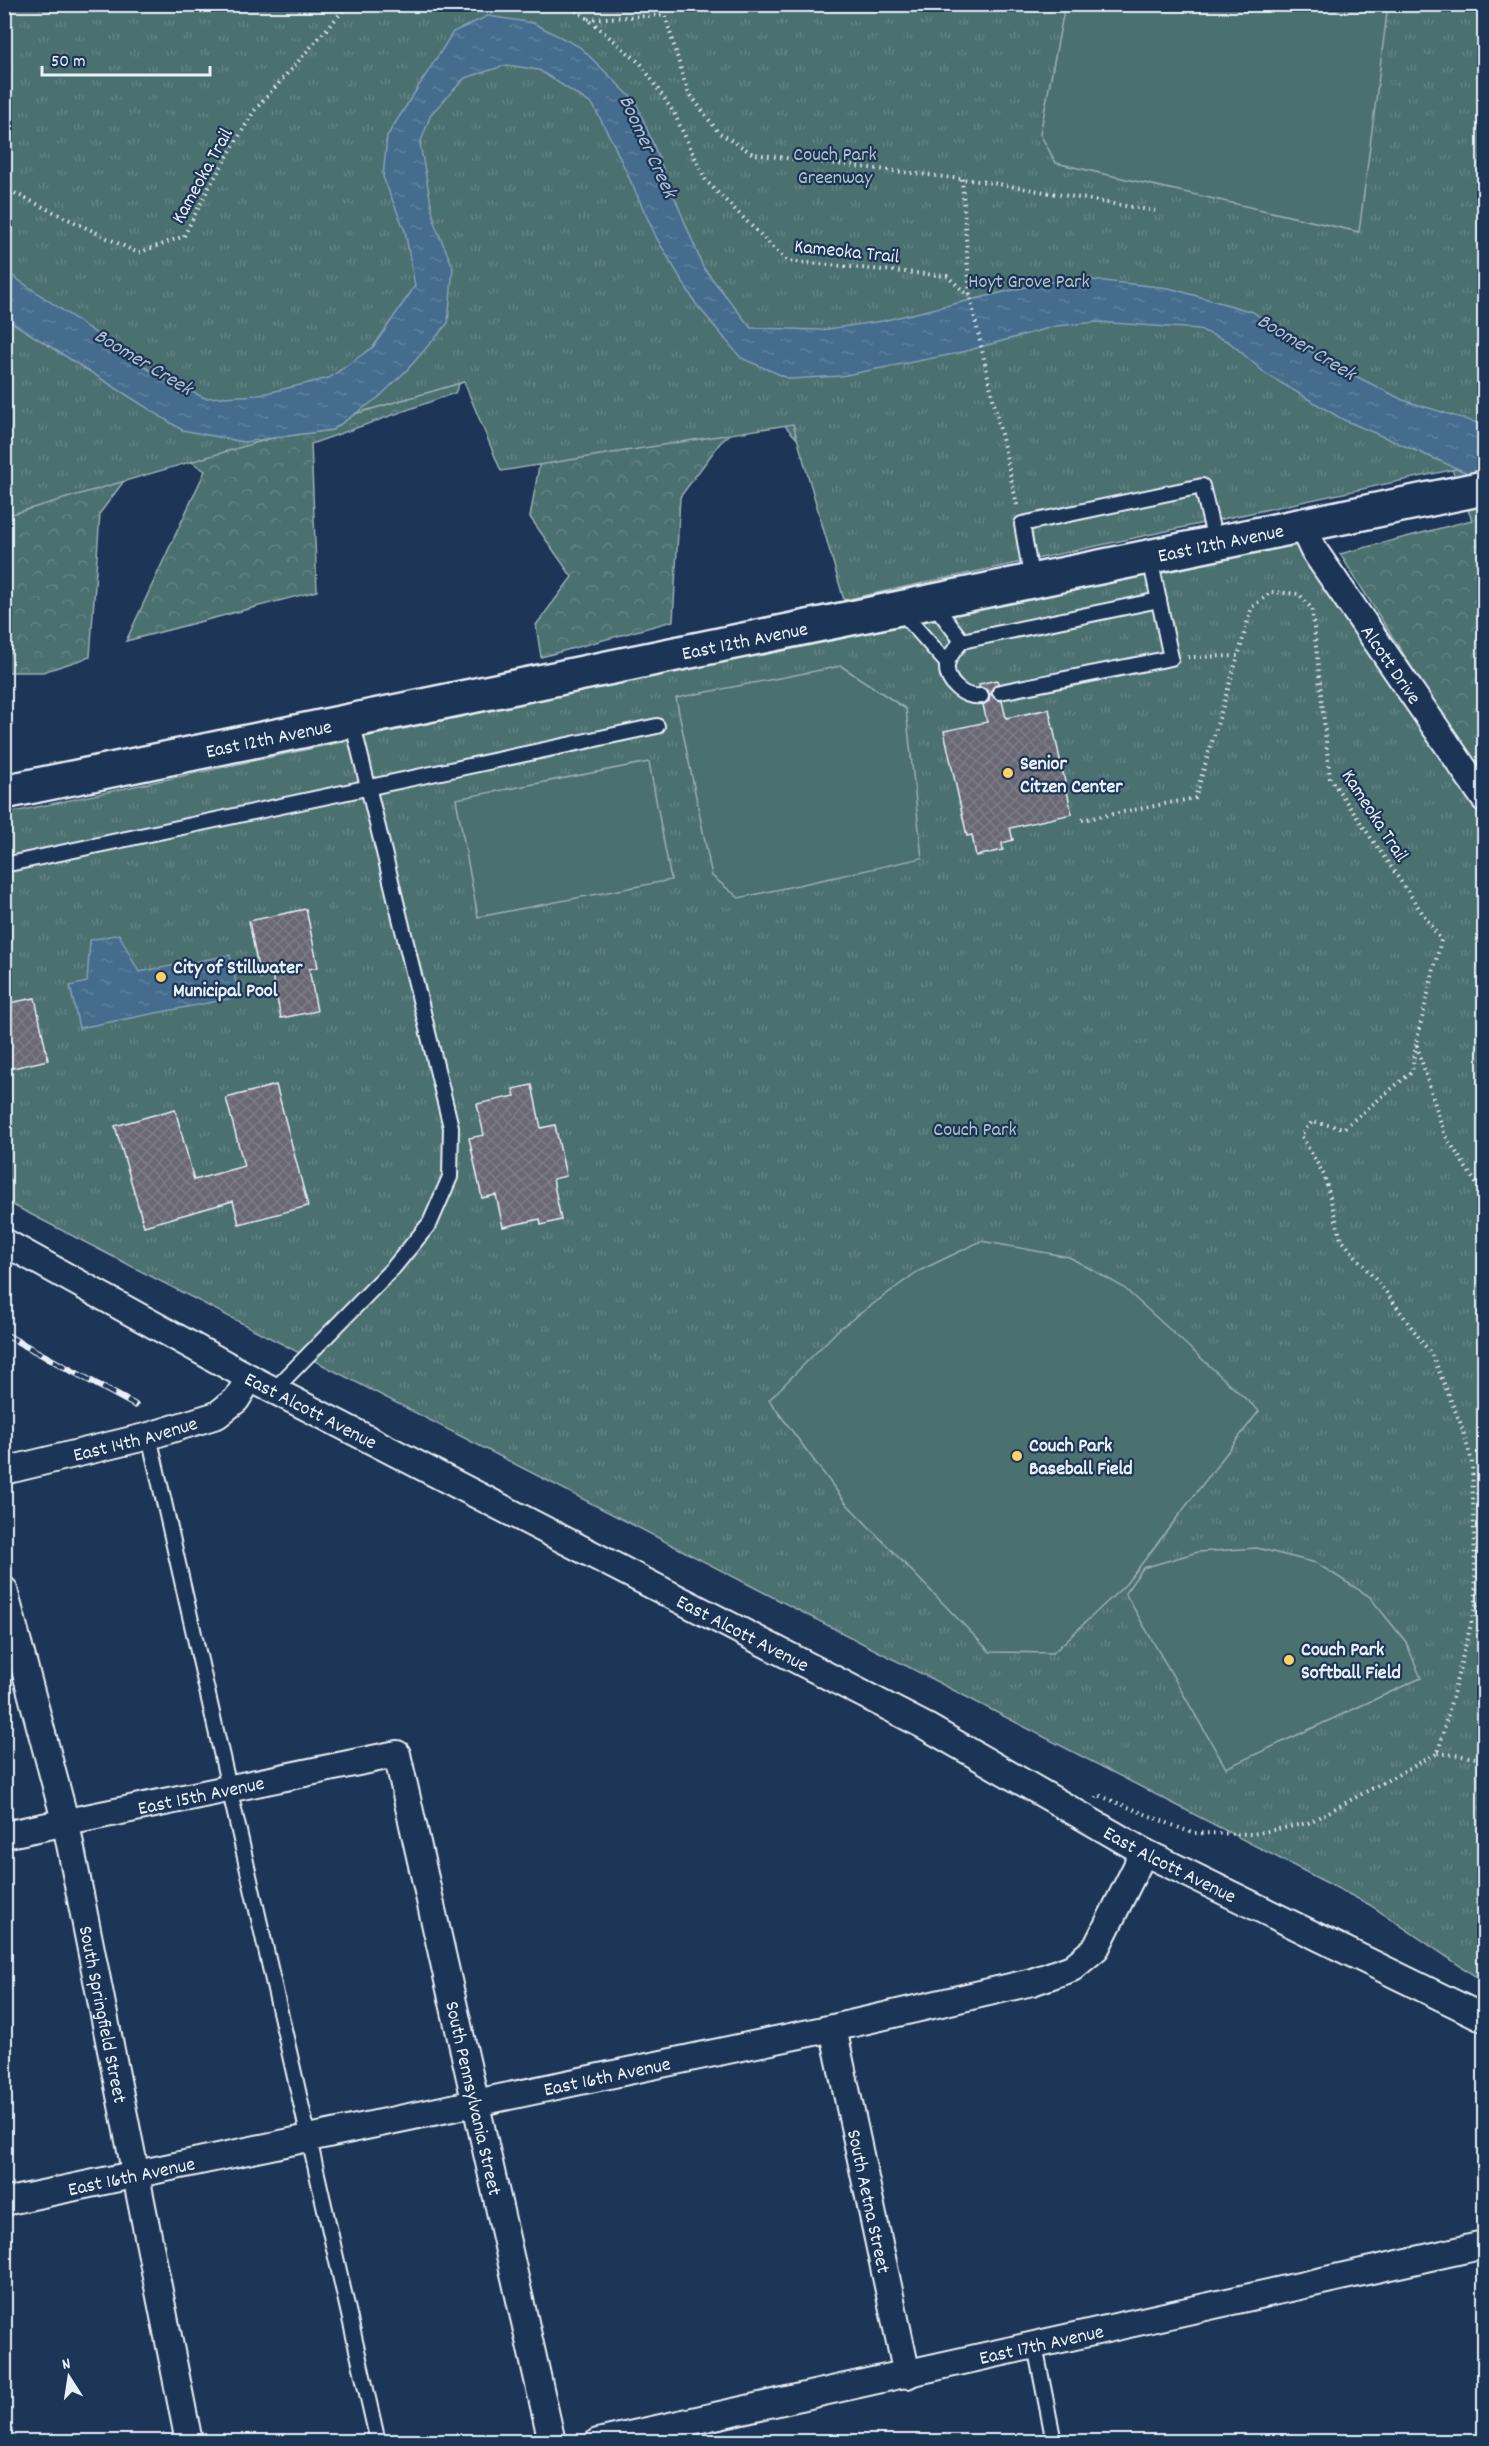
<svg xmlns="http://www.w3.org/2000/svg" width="1489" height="2446" viewBox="0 0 1489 2446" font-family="Dekko,sans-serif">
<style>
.forest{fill:url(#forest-crowns);stroke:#9ab0b4;stroke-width:1.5}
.park{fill:url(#park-tufts);stroke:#9ab0b4;stroke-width:1.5}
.garden{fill:#4b6f70;stroke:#9ab0b4;stroke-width:1.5}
.water{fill:url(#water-ripples);stroke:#86a1b7;stroke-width:1.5}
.building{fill:url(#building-cross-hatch);stroke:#e8f1f8;stroke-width:1.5}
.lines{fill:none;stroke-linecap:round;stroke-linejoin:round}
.lane-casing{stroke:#e8f1f8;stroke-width:18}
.street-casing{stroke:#e8f1f8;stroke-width:30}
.secondary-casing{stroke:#e8f1f8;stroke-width:38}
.path{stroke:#e8f1f8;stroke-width:4;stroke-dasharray:1.5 4.5;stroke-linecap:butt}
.lane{stroke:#1d3557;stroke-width:14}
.street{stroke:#1d3557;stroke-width:26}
.secondary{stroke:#1d3557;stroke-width:33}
.rail-casing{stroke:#e8f1f8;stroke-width:7}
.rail{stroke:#1d3557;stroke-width:4.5;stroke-dasharray:14;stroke-linecap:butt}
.poi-dot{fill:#ffd166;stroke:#1d3557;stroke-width:2}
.labels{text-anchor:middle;stroke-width:4.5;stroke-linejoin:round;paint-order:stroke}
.park-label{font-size:20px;fill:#b1c4c8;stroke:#1d3557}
.street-label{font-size:20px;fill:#e8f1f8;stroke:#1d3557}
.poi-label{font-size:20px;font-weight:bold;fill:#e8f1f8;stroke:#1d3557;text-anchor:start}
.water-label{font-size:21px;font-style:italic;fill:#afc2d2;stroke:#1d3557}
</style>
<defs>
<pattern id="forest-crowns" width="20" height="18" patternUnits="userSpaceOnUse" patternTransform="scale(1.5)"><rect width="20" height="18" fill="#4b6f70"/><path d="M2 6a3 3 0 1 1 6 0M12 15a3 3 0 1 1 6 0" fill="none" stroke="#658485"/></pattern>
<pattern id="park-tufts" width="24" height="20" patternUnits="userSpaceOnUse" patternTransform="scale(1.5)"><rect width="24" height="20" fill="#4b6f70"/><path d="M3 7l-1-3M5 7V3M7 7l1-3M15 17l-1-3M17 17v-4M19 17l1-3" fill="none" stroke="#658485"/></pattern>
<pattern id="water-ripples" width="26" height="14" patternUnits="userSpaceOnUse" patternTransform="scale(1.5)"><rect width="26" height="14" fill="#446c8c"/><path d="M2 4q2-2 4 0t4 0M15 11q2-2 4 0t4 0" fill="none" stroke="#5f819d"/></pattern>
<pattern id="building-cross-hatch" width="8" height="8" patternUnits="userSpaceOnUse" patternTransform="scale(1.5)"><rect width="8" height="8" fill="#696773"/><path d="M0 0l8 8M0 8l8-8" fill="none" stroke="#7e7d88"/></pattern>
</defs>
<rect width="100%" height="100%" fill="#1d3557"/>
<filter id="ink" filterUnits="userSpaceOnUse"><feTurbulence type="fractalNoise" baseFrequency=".0167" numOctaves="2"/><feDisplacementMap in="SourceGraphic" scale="12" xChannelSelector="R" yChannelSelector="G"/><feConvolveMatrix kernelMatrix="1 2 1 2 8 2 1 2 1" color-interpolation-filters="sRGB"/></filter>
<g filter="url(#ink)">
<path class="forest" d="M506 65 539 70 593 105 614 145 657 239 696 304 741 358 789 379 842 376 959 353 1056 326 1097 322 1199 329 1229 342 1266 374 1342 419 1484 480V781L1340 554 1472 520 1451 467 1396 479 1195 412 1177 444 1089 453 1111 412 1074 390 1015 363 1038 457 993 476 980 498 969 550 912 485 855 569 836 525 867 439 810 453 765 404 720 443 680 497 673 621 541 657 536 625 572 577 530 517 547 421 503 291 455 393 311 444 317 591 126 641 205 471 156 438 100 513 90 657 43 672H5L4 318 182 430 244 442 332 430 379 397 407 370 448 323 453 267 435 225 420 144 431 114 465 78Z"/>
<g class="park">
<path d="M5 5H1484V463L844 600 793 424 501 471 464 382 5 516Z"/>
<path d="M1295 539 1484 810V1982L1370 1905 5 1201 4 814Z"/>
</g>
<g class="garden">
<path d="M1065 5H1388L1359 232 1056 163 1040 134Z"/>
<path d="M841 666 906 709 922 858 739 898 712 876 676 698Z"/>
<path d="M649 762 671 880 478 917 456 799Z"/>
<path d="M981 1241 1069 1257 1123 1287 1259 1411 1126 1584 1053 1653 990 1652 845 1502 769 1400 839 1329 917 1272Z"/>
<path d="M1257 1548 1316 1563 1369 1596 1406 1642 1421 1678 1226 1768 1125 1593 1143 1568 1198 1552Z"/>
</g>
<g class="water">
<path d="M488 16 533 23 580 47 636 102 703 267 751 328 821 330 882 321 1034 285 1075 278 1169 288 1253 312 1324 360 1403 400 1484 425V480L1342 419 1266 374 1229 342 1199 329 1097 322 1056 326 959 353 841 376 790 379 741 358 696 304 657 239 614 145 593 105 539 70 507 65 465 78 431 114 420 144 435 225 453 267 448 323 407 370 379 397 332 430 244 442 182 430 5 318 4 270 161 378 205 398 259 395 329 378 373 347 415 286 405 231 383 177 387 136 453 32Z"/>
<path d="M119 934 139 972 230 955 239 997 79 1028 70 986 87 982 90 940Z"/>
</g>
<g class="building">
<path d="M997 680 998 683 992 689 991 694 997 700 1002 701 1006 718 1049 709 1072 814 1010 828 1013 840 1002 843 1003 850 976 856 972 835 967 836 944 731 987 722 983 705 989 701 990 695 988 691 979 687V684Z"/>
<path d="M306 909 318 967 309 969 317 1011 281 1018 272 975 260 978 249 921Z"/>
<path d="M35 998 48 1060 4 1070V1004Z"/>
<path d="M276 1085 308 1206 239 1224 233 1201 144 1226 115 1126 175 1109 194 1180 244 1166 226 1098Z"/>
<path d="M532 1085 541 1128 555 1125 566 1176 553 1179 561 1220 541 1225 540 1219 503 1227 496 1195 482 1198 469 1138 484 1135 477 1104 515 1096 513 1089Z"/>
</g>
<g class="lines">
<g class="lane-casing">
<g id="lane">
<path d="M1032 582 1022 524 1202 486 1216 545"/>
<path d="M933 603 962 641"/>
<path d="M899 609 947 663"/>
<path d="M1000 692 1171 658 1150 558"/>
<path d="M981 696C963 699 942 680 948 661 951 653 957 647 962 641L1159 600"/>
<path d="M4 865 657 726"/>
<path d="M274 1390 394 1267 430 1223 450 1177 451 1127 352 721"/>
<path d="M149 1436 378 2442"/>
<path d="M1035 2346 1054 2442"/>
</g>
</g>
<g class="street-casing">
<g id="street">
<path id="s1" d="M1302 526 1313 549 1484 798"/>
<path id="s2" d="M4 1242 250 1378 927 1727 1144 1852 1484 2018"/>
<path id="s3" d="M4 1471 149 1436 217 1415 236 1400 250 1378"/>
<path id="s4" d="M4 1590 66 1824 189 2442"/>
<path id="s5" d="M4 1835 397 1754 552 2442"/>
<path id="s6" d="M833 2028 907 2375"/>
<path id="s7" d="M4 2202 833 2028 1032 1982 1072 1968 1096 1948 1144 1852"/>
<path id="s8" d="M598 2442 1484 2245"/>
</g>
</g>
<g class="secondary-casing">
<g id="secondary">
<path id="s9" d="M4 792 1484 488"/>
</g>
</g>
<g class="path">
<path d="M566 4 588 19 641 64 674 113 706 181 787 261 947 276 970 297"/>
<path d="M588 19 665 15 687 90 718 132 753 154 987 182 1155 211"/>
<path d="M962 179 970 297 1018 509"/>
<path d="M4 188 138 253 184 236 208 189 254 111 349 4"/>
<path d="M1188 657 1238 656 1252 607 1271 592 1299 594 1312 609 1330 778 1441 940 1416 1043 1444 1133 1484 1196"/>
<path d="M1082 820 1195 798 1238 656"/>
<path d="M1416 1044 1412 1072 1344 1128 1312 1122 1301 1135 1324 1175 1341 1239 1386 1292 1433 1357 1460 1422 1472 1461 1476 1603 1484 1629"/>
<path d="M1438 1753 1484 1759"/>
<path d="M1096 1798 1098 1795 1192 1833 1253 1834 1308 1823 1438 1753 1476 1604"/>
</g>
<use href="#lane" class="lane"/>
<use href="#street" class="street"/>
<use href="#secondary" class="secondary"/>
<g class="rail-casing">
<path id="rail" d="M4 1334 135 1405"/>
</g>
<use href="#rail" class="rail"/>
</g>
</g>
<g class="poi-dot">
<circle cx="1008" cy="773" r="6"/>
<circle cx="161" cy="977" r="6"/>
<circle cx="1017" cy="1456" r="6"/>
<circle cx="1289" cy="1660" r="6"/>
</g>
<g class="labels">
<g class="park-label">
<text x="835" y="160">Couch Park<tspan x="835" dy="23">Greenway</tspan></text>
<text x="1029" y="287">Hoyt Grove Park</text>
<text x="975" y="1135">Couch Park</text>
</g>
<g class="street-label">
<text transform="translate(201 175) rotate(-61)" y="7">Kameoka Trail</text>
<text transform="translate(847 250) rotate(6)" y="7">Kameoka Trail</text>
<text dy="7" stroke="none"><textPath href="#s9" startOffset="1242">East 12th Avenue</textPath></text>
<text dy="7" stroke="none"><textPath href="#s9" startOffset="756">East 12th Avenue</textPath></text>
<text dy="7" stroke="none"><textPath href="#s1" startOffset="165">Alcott Drive</textPath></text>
<text dy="7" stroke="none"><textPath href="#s9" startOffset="270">East 12th Avenue</textPath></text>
<text transform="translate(1376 815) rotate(57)" y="7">Kameoka Trail</text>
<text dy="7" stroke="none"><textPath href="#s2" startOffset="350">East Alcott Avenue</textPath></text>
<text dy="7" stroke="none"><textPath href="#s3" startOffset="135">East 14th Avenue</textPath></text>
<text dy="7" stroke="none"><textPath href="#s2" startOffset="836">East Alcott Avenue</textPath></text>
<text dy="7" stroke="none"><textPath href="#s5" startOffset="201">East 15th Avenue</textPath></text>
<text dy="7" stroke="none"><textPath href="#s2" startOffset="1322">East Alcott Avenue</textPath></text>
<text dy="7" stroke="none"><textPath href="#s4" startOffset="436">South Springfield Street</textPath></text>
<text dy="7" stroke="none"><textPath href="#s7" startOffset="616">East 16th Avenue</textPath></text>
<text dy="7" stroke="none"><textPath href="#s5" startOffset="754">South Pennsylvania Street</textPath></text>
<text dy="7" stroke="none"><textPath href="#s7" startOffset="130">East 16th Avenue</textPath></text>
<text dy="7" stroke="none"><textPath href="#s6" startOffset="177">South Aetna Street</textPath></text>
<text dy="7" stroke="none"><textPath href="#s8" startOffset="454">East 17th Avenue</textPath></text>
</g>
<g class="poi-label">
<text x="1020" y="769">Senior<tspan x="1020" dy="23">Citzen Center</tspan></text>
<text x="173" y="973">City of Stillwater<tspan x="173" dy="23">Municipal Pool</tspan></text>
<text x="1029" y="1451">Couch Park<tspan x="1029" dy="23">Baseball Field</tspan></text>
<text x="1301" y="1655">Couch Park<tspan x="1301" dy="23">Softball Field</tspan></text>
</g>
<g class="water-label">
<text transform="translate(649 146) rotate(65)" y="7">Boomer Creek</text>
<text transform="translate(1307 346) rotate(31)" y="7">Boomer Creek</text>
<text transform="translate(144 361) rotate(31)" y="7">Boomer Creek</text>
</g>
</g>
<rect width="1489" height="2446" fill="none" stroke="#1d3557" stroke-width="24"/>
<rect x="12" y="12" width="1465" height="2422" fill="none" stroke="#e8f1f8" stroke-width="2" filter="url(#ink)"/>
<g transform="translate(69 2377) rotate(348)" stroke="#1d3557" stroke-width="4.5" paint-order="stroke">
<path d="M0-4.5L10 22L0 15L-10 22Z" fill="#e8f1f8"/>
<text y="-9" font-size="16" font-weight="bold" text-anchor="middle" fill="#e8f1f8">N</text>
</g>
<path d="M42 66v9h168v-9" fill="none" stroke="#e8f1f8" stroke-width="3"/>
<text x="51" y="66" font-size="18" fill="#e8f1f8" stroke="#1d3557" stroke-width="4.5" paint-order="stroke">50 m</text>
</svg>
